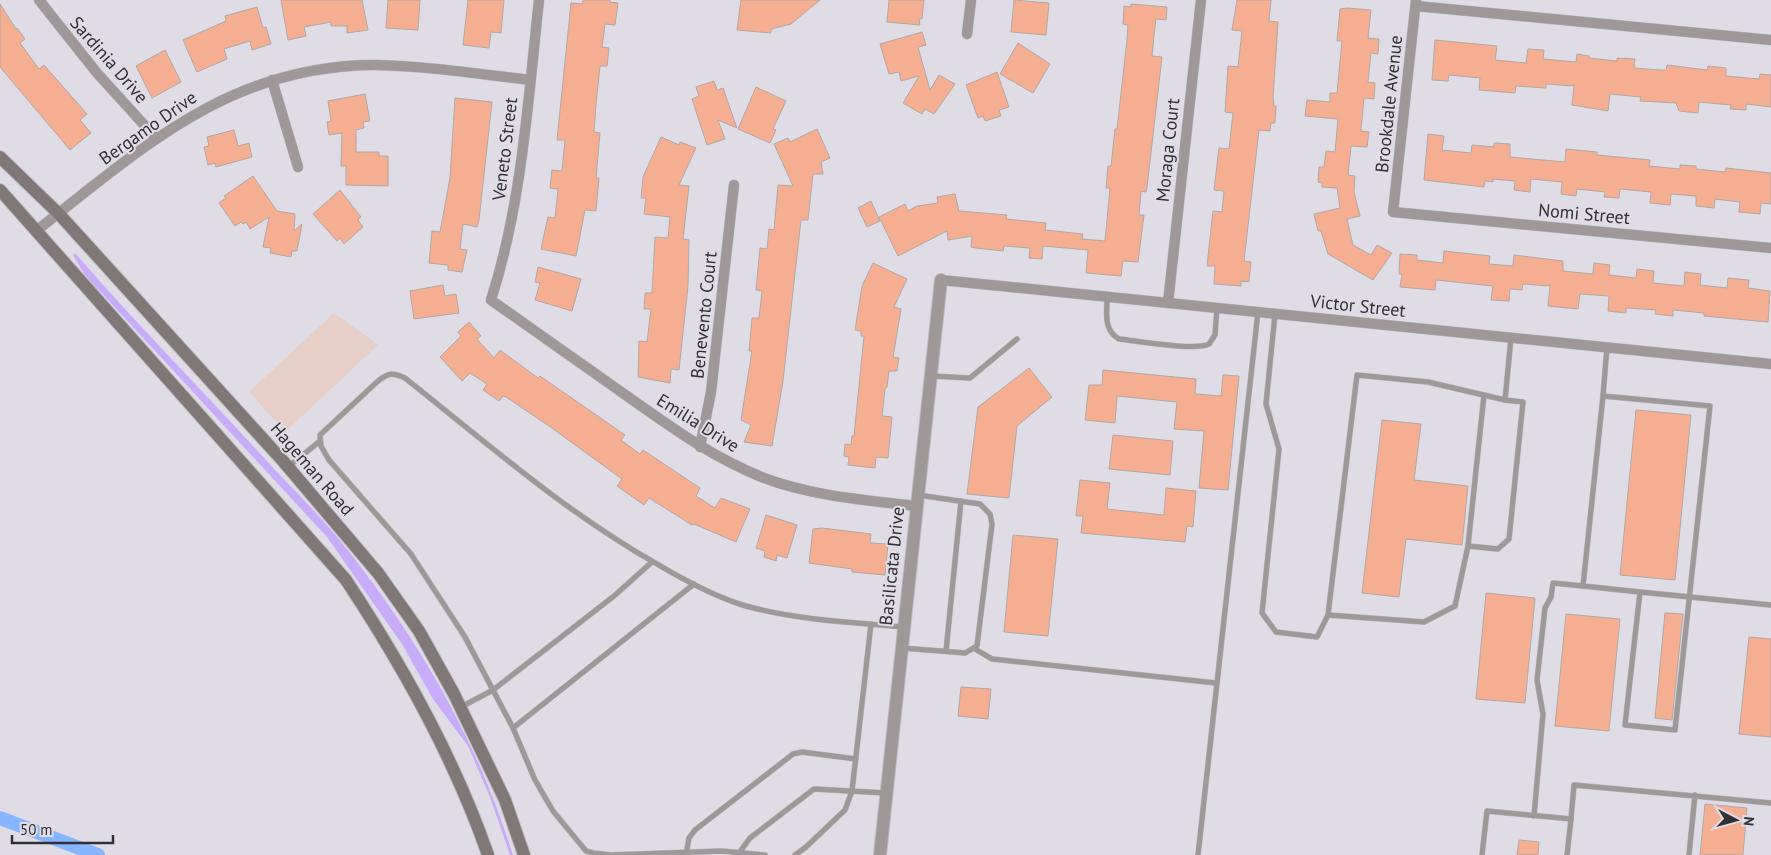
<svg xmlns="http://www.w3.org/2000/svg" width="1771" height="855" viewBox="0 0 1771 855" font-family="'PT Sans',sans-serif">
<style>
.industrial{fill:#e7cec6}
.green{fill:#c6acf9}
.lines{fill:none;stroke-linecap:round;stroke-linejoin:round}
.canal{stroke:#87b5fe;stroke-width:14}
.building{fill:#f6ae92;stroke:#b2a8a4}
.service-casing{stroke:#bcbac2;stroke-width:6}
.minor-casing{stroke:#bcbac2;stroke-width:11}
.tertiary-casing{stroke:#bcbac2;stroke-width:14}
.secondary-casing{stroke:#bcbac2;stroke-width:14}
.service{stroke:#9e9998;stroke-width:5}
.minor{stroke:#9e9998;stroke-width:10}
.tertiary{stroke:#9e9998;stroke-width:12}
.secondary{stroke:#7f7876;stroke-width:12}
.labels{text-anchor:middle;stroke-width:4;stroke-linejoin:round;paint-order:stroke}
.street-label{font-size:18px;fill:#313034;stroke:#dfdce6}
</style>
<rect width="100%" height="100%" fill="#dfdce6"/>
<path class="industrial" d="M334 313 378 345 285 432 249 392Z"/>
<path class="green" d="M75 253C139 327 209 397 275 470 299 495 324 520 346 548 419 640 478 742 513 855H510L490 797 468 746 433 699 402 644 327 537 85 275 73 255Z"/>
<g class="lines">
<path class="canal" d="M0 818 98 855"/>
</g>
<g class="building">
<path d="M281 0H362L368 30 347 33V26H331V22L304 27 306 36 288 40Z"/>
<path d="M388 0H420L418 30 386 28Z"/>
<path d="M468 0H504L501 33 491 32 489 48 463 45Z"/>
<path d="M583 0H610V2L618 3 615 25 605 24 602 47 609 48 607 66H600L596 104 594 132 600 133 596 178H599L596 211 585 210 576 256 541 249 548 217 555 218 558 189 550 188 552 170 562 171 565 140H557L571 3 582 4Z"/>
<path d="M741 0H820L791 24 771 29V33L737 30Z"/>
<path d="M889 0H924L922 19H919L920 25 887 22Z"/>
<path d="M1014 0 1049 3 1046 35 1011 32Z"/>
<path d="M1237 0H1271L1269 21 1278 22 1273 98 1274 106H1276L1275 123H1271L1270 131 1259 130 1244 261 1251 262 1249 282 1241 281V286L1214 284 1215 266H1207L1213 211 1222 212 1224 191 1214 190 1219 148 1229 149 1233 113 1225 112 1228 66 1238 67 1242 31 1232 30Z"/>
<path d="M0 4 16 29 17 28 25 39 20 43 39 69 44 65 87 114 80 120 91 133 70 150 0 67Z"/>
<path d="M1131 4 1167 7 1166 20 1156 19 1154 35 1152 56 1162 57 1147 187 1146 192 1141 191 1139 215H1144L1138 262 1123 261 1121 276 1086 273 1088 250 1043 246 1042 259 1029 258 1030 248 1004 246 1003 251 976 248 971 247 972 236 948 240 947 231 898 256 879 217 905 204 908 211 917 206 938 203 937 197 955 194 959 211 1007 215 1006 219 1046 223 1045 230 1083 234 1082 239 1105 241 1110 188H1106L1108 166H1111L1115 129H1117L1127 40 1128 25 1123 24 1124 6 1131 7Z"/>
<path d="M257 7 263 28 266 27 271 44 252 50 250 41 224 49 227 59 197 72 183 40 226 21 225 16Z"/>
<path d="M1347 8 1371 10 1368 38 1379 39 1378 54 1371 53 1368 82 1375 83 1374 99 1364 98 1361 131 1369 132 1367 147 1351 146 1348 175 1355 176 1354 192 1360 216 1347 219 1353 245 1371 255 1377 245 1392 253 1373 280 1328 254 1321 231H1318L1314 214 1340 208 1337 188 1322 187V183L1318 182 1319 167H1324L1326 151 1335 152 1338 119 1305 116 1307 100 1330 102V93H1337L1342 41H1337L1340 9Z"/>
<path d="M922 32 926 45 918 47 930 90 939 75 955 84 934 114 925 109 922 114 903 103 919 76 901 81 899 72 889 74 880 44Z"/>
<path d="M1435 40 1497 46 1495 60 1526 63 1528 49 1544 50 1543 59 1576 62 1577 54 1589 56V58L1617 61V58L1635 59 1634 68 1660 70H1666L1667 65 1707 70 1708 66 1726 68V76L1759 79 1760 74 1771 75V107L1746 104V110L1730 109 1731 105 1699 102 1698 113 1679 111 1676 103 1640 101 1641 97 1610 94 1608 111 1572 105 1574 86 1546 84V88L1516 86 1515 93 1479 90 1480 78 1449 75 1448 81 1432 80Z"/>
<path d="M1018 43 1050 64 1033 93 1000 74Z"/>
<path d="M165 50 181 82 152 98 136 66Z"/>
<path d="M997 72 1009 107 999 110 1001 116 985 121 983 116 978 118 966 85Z"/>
<path d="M714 81 717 90 723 88 737 128 718 120 725 139 707 145 692 99 699 96 696 87Z"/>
<path d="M756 87 786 101 773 129 776 130 770 143 738 129Z"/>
<path d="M365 94 370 121 363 122 364 128 356 130V152H379V156H388V186L346 185V166H341L342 133 329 135 327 122 331 121 328 101Z"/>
<path d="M455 98 492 102 479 220 477 227 463 224 460 249 467 250 462 272 448 270V265L429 263 432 231 440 232 450 178Z"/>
<path d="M817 129 830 158 821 162 823 174H813L808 220H801L783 381 772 446 744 442 751 425 741 420 752 351H749L752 318H759L762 291 756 290 760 248 767 249 769 229 774 230 778 185 793 186 774 144 788 138 790 142Z"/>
<path d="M234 130 238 146 249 143 252 157 216 167 215 163 208 165 204 147 209 146 207 137Z"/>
<path d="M1428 134 1444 136 1442 150 1471 153 1472 145 1494 147V143L1510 144V157L1565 162 1566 149 1597 152V155L1650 160 1649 166 1680 169V165L1696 166V169L1725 172 1726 168 1771 173V204L1761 203 1760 214 1739 212 1740 202 1715 199 1714 208 1696 206V196L1671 194 1670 205 1650 203 1651 192 1620 189 1619 198 1604 197 1605 192 1577 189 1576 196 1561 194 1562 182 1531 179 1530 192 1514 190 1515 181 1493 179V182L1485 181 1484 187 1424 180Z"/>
<path d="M661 137 679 145 680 142 696 148 679 185 689 186 683 239 689 240 688 286 679 370 671 369 670 383 638 377 639 341 647 342 651 309H644L645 293H652L655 237 668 238 670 217 644 214 646 198H641L643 177Z"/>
<path d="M253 176 277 211 295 214 294 231 302 224 297 251H292L291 257 270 253 271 248 263 247 269 217 250 229 246 222 243 224 241 222 235 226 219 203 226 198 224 196Z"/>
<path d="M340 190 361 217 358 220 363 227 344 244 340 238 337 241 313 214Z"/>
<path d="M871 201 880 221 867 227 858 208Z"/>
<path d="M1444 251 1490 256 1489 264 1513 266 1514 255 1563 261V271L1593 274 1594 263 1610 265 1609 275 1636 278 1637 269 1654 271 1653 283 1684 286 1685 272 1701 274 1700 285 1727 288 1728 278 1749 280 1748 288 1770 291 1768 322 1704 316V313L1673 310V316L1655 314 1656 310 1626 308V313L1608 311 1609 296 1580 294 1578 309 1548 306 1550 286 1523 284 1522 290 1510 289 1509 301 1491 300 1493 286 1436 280 1435 290 1400 287 1402 274H1399L1400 254 1417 255V260L1443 263Z"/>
<path d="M873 263 907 279 894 307 901 309 893 357 899 358 897 371H889L887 387 885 389 882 416 892 417 888 458 876 457 875 468 848 465 849 457 844 456 845 444 851 445 852 436H854L864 336H861V331L855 330 862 286Z"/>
<path d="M538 267 581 279 572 311 535 300 540 283 535 282Z"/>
<path d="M443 285 445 296 456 294 459 313 414 319 410 291Z"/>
<path d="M469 322 481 336 477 339 494 358 500 350 538 378 540 376 625 435 621 440 640 454 643 450 700 488 696 496 715 508 721 498 750 509 736 542 694 524 692 525 649 498 644 505 617 486 622 479 549 426 506 397 503 396 499 401 483 390 487 384 470 373 462 381 440 357 461 336 458 332Z"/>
<path d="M1029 368 1052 397 1017 426 1009 498 967 494 978 407Z"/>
<path d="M1103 370 1196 379 1195 394 1221 396 1223 375 1239 376 1228 490 1199 488 1204 431 1174 429 1177 402 1117 396 1115 423 1085 420 1089 385H1102Z"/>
<path d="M1636 410 1691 415 1675 580 1620 575Z"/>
<path d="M1382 420 1421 424 1414 480 1468 486 1462 545 1406 539 1399 597 1362 593Z"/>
<path d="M1113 435 1173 441 1170 475 1109 469Z"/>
<path d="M1080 480 1110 483 1107 509 1164 515 1166 488 1196 491 1193 527 1187 526 1185 542 1081 533 1083 516H1076Z"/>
<path d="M766 515 797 525 787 558 777 555 776 561 764 557 765 551 756 548Z"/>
<path d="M822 528 871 534 870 543 888 544 885 575 852 572V569L809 563 813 529Z"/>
<path d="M1013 535 1058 539 1048 636 1004 632Z"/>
<path d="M1486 593 1535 598 1525 703 1476 699Z"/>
<path d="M1665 613 1683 614 1672 720 1655 718Z"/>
<path d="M1566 614 1620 619 1609 731 1555 726Z"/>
<path d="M1749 637 1771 639V737L1739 734Z"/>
<path d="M961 687 991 689 988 719 958 716Z"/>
<path d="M1705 804 1747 808 1743 855H1700Z"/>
<path d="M1519 840 1539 842 1538 855H1517Z"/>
</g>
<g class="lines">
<g class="service-casing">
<g id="service">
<path d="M1107 297C1107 313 1103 330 1119 339 1139 341 1194 351 1209 344L1215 335 1217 308"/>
<path d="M1275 314 1266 404 1279 449 1262 613 1276 632 1317 637 1328 615"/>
<path d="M1607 347 1603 396 1710 406 1675 730 1625 725 1640 592 1771 605"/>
<path d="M931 376 970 378 1017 339"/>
<path d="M1484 395 1468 546 1498 549 1509 539 1523 402 1505 400"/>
<path d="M1603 396 1583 586 1640 592"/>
<path d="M288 467 320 441"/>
<path d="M1468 546 1455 606 1424 622 1328 615 1357 375 1428 382 1505 400 1511 338"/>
<path d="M902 648 965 653 977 646 992 524 990 514 980 504 918 495"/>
<path d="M975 649 992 659 1216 683"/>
<path d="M946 651 961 501"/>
<path d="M461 707 493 690 614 596 652 562"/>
<path d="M513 728 694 584"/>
<path d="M1534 816 1543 714 1537 680 1545 608 1551 597 1553 583 1583 586"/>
<path d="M739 853 750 838 814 789 886 793"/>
<path d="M686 855 689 838 695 830 793 754 802 752 856 759"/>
<path d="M765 855 722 851 611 855 593 853 586 851 553 811 535 780 513 728 465 637 411 554 329 460 321 446 320 435 378 381C388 373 393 372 405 378 488 444 565 512 657 564 684 580 715 597 746 606 797 620 851 622 903 627"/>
<path d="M795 855 806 847 845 810 852 791 871 624"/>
<path d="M1198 855 1258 312"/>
<path d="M1482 855 1487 811 1571 819 1574 785 1771 803"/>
<path d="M1567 855 1571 819"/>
<path d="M1689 855 1695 795"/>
</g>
</g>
<g class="minor-casing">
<g id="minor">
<path d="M39 0 97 73 156 138"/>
<path d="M539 0C528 101 522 203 491 300 536 332 582 364 627 396 671 427 713 458 764 478 812 496 865 500 916 506"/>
<path d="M1416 0 1393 212 1771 248"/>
<path d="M1416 6 1771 40"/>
<path d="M967 34 971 0"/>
<path d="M272 80 298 167"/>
<path d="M36 231C142 148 231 65 375 65 427 66 479 74 530 80"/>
<path d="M941 280 1771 364"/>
<path d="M1168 303 1201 0"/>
<path d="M700 447 711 392 734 185"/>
</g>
</g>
<g class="tertiary-casing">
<path id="tertiary" d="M880 855 941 280"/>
</g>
<g class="secondary-casing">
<g id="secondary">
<path d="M0 157 59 214 283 461 378 573 419 631 454 694 505 800 524 855"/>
<path d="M0 190 346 580C403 666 454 757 488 855"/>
</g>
</g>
<use href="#service" class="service"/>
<use href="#minor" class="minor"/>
<use href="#tertiary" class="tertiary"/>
<use href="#secondary" class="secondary"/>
</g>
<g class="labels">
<g class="street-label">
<text transform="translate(109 60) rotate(49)" y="6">Sardinia Drive</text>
<text transform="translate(1389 104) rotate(-84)" y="6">Brookdale Avenue</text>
<text transform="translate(148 128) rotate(-35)" y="6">Bergamo Drive</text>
<text transform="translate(505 149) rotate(-83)" y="6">Veneto Street</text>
<text transform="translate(1168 150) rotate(-84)" y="6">Moraga Court</text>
<text transform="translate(1584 214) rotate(5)" y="6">Nomi Street</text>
<text transform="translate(1358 306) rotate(6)" y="6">Victor Street</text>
<text transform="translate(704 315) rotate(-84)" y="6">Benevento Court</text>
<text transform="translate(698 423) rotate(32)" y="6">Emilia Drive</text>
<text transform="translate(312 469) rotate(49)" y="6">Hageman Road</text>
<text transform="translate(892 566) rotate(-84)" y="6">Basilicata Drive</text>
</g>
</g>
<g transform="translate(1736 820) rotate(96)" stroke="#dfdce6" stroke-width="4" paint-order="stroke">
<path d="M0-4L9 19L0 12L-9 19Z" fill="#313034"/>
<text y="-8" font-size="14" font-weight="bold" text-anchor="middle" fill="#313034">N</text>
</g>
<path d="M12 835v8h101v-8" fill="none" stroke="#313034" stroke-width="2.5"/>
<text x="20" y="835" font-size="15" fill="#313034" stroke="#dfdce6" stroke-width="4" paint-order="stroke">50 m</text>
</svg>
